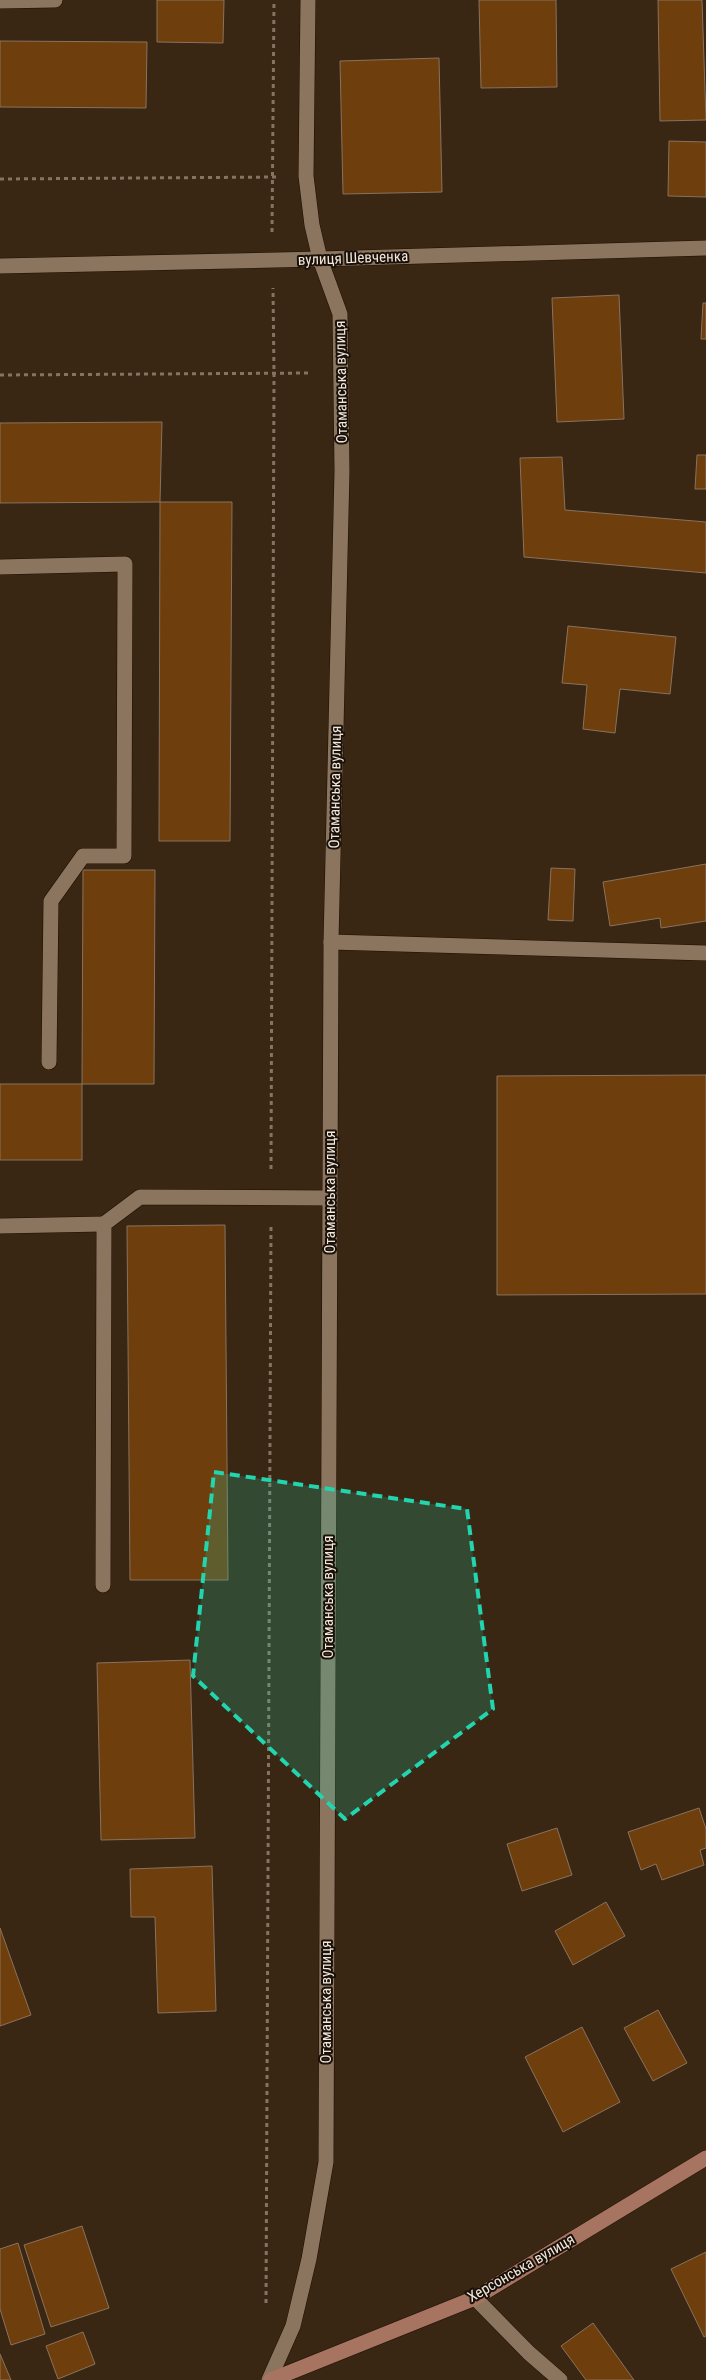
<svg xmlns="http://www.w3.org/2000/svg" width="706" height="2380" viewBox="0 0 706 2380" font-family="'Roboto Condensed',sans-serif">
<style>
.building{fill:#6e3f0d;stroke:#89725e}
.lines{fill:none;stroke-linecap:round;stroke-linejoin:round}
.service-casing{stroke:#1f0f00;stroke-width:16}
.minor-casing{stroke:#1f0f00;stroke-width:16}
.tertiary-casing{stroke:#1f0f00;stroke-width:16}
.secondary-casing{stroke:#1f0f00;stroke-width:16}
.path{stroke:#857464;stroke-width:3;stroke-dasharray:4 4;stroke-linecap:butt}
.service{stroke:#8b755f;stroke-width:15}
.minor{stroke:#8b755f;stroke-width:15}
.tertiary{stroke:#8b755f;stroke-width:15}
.secondary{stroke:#a77462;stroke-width:15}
.marked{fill:#22d5af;fill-opacity:0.2;stroke:#22d5af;stroke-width:4;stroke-dasharray:10 6;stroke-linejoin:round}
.labels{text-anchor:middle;stroke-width:4;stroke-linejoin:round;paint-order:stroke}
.street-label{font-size:15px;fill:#f3e7db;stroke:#191109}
</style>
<rect width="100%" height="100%" fill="#392613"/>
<g class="building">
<path d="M157 0H224L223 43 157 42Z"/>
<path d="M479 0H556L557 87 481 88Z"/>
<path d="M658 0H702L706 120 660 121Z"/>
<path d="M0 41 147 42 146 108 0 107Z"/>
<path d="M439 58 442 192 343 194 340 61Z"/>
<path d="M669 141 706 142V197L668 196Z"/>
<path d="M619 295 624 419 557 422 552 298Z"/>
<path d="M703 303H706V339H701Z"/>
<path d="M162 422 160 502 0 503V423Z"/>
<path d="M697 455H706V489H695Z"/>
<path d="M562 457 565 510 706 522V573L524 557 520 458Z"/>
<path d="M160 502H232L230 841H159Z"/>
<path d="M568 626 676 637 670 694 620 689 615 733 583 729 587 685 562 683Z"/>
<path d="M706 864V921L661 928 660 918 610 926 603 882Z"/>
<path d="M551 868 575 869 573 921 548 920Z"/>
<path d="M83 870H155L154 1084H82Z"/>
<path d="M706 1075V1294L497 1295V1076Z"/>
<rect x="0" y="1084" width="82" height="76"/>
<path d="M225 1225 228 1580H130L127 1226Z"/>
<path d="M190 1660 195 1838 101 1840 97 1663Z"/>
<path d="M699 1808 706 1829V1848L700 1850 704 1865 662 1880 656 1864 641 1870 628 1832Z"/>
<path d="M557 1828 572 1875 522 1891 507 1844Z"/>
<path d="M212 1866 216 2011 158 2013 155 1917H131L130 1869Z"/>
<path d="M606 1902 625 1936 573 1965 555 1931Z"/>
<path d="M0 1928 31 2015 0 2026Z"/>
<path d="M658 2010 687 2063 653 2081 624 2028Z"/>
<path d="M582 2027 620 2102 563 2132 525 2057Z"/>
<path d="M82 2226 109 2308 51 2327 24 2245Z"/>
<path d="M18 2243 45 2334 11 2345 0 2309V2249Z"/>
<path d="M706 2252V2336L704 2337 671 2269Z"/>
<path d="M593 2323 634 2380H586L561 2346Z"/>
<path d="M83 2332 95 2364 58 2379 46 2346Z"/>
<path d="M0 2354 11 2380H0Z"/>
</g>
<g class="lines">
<g class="service-casing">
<g id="service">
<path d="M0 1 55 0"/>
<path d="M0 567 125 564 124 856H83L51 901 49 1062"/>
<path d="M331 942 706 953"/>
<path d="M0 1226 104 1224"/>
<path d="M103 1585 104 1224 140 1197 330 1198"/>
<path d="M475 2298 529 2353 560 2380"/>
</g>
</g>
<g class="minor-casing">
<path id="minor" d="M269 2380 293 2326 309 2259 326 2162 331 942 342 471 340 314 320 259 312 225 306 176 308 0"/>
</g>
<g class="tertiary-casing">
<path id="tertiary" d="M0 266 320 259 706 248"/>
</g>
<g class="secondary-casing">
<path id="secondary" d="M271 2380 475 2298 706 2158"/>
</g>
<g class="path">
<path d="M0 179 278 177"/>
<path d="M272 232 274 0"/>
<path d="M0 375 312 373"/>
<path d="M271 1169 274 374 273 288"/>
<path d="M266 2303 271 1226"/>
</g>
<use href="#service" class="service"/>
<use href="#minor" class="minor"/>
<use href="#tertiary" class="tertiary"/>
<use href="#secondary" class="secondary"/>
</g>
<path class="marked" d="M214 1472 467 1509 493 1709 345 1819 193 1676Z"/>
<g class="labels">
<g class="street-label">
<text transform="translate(353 258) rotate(-2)" y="5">вулиця Шевченка</text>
<text transform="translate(341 382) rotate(-91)" y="5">Отаманська вулиця</text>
<text transform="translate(335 787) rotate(-89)" y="5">Отаманська вулиця</text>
<text transform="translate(330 1192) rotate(-90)" y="5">Отаманська вулиця</text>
<text transform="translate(328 1597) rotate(-90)" y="5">Отаманська вулиця</text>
<text transform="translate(326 2002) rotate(-90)" y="5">Отаманська вулиця</text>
<text transform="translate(521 2268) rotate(-30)" y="5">Херсонська вулиця</text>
</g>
</g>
</svg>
